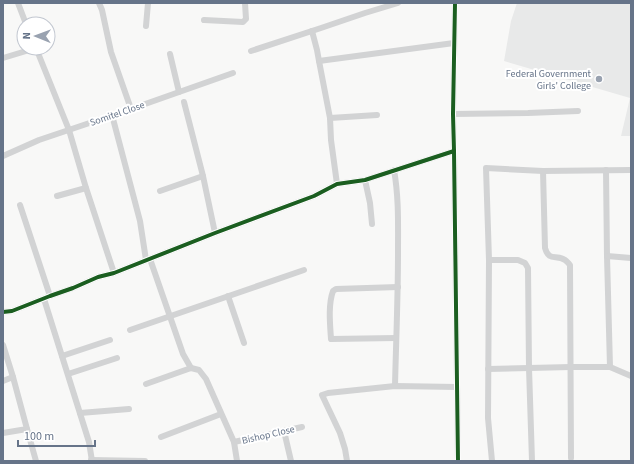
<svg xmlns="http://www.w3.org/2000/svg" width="634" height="464" viewBox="0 0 634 464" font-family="'Source Sans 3',sans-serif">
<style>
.built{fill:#e8e9e9}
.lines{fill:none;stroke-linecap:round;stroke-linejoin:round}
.street{stroke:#d2d3d4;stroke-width:6}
.cycleway-casing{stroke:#fff;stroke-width:6}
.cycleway{stroke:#1b5e20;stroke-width:4}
.poi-dot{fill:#99a2b0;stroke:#fff;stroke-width:1.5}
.labels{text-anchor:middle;stroke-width:4;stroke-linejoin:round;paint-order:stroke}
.poi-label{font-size:10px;fill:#667489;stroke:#fff;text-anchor:end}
.street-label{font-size:10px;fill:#667489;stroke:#fff}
</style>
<rect width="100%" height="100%" fill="#f8f8f7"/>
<path class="built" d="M517 3H631V136H621L630 98 504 61 511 21Z"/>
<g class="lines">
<g class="street">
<path d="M18 3 26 24"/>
<path d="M99 3 102 10 111 52 131 109"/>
<path d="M455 3 453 114 454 151 458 461"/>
<path d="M204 20 243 22 246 19 245 3"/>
<path d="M146 26 148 3"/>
<path d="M312 31 317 50 319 61 330 118 331 140 337 184"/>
<path d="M36 48 69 130 86 188 114 273"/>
<path d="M251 51 321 28 365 13 398 3"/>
<path d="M170 54 179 92"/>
<path d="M3 58 36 48"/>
<path d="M319 61 454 43"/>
<path d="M184 102 203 176 215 233"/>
<path d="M453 114 528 113 578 111"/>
<path d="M112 115 140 221 146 260"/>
<path d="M330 118 377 115"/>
<path d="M3 156 39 140 131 109 233 73"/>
<path d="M394 170C399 198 398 226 398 253 398 298 396 342 395 386"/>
<path d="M606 170 607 256 610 367"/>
<path d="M543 171 545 248C549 262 556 254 565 260 567 261 568 263 570 265L571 458"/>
<path d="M365 180 370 203 372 224"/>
<path d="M160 191 203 176"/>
<path d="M57 196 86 188"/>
<path d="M20 205 50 296"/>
<path d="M607 256 631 258"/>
<path d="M150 259 183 354 191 368"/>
<path d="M489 260H518L525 263 528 268 529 368 532 461"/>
<path d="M228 296 244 343"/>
<path d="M44 299 89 442 92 461"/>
<path d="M3 312 12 311 50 296 73 288 98 277 114 273 215 233 314 196 337 184 365 180 454 151"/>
<path d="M130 330 304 270"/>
<path d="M396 338 331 339C330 324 328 305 333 291L336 289 398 287"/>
<path d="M3 345 13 377 27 429 3 433"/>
<path d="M62 356 110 340"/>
<path d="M488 369 571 367H610L631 376"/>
<path d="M68 374 117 358"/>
<path d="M3 381 13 377"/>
<path d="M146 384 191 368 199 370 206 379 234 442 237 461"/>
<path d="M80 413 129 409"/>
<path d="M27 429 36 461"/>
<path d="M284 431 291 461"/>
<path d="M161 437 221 414"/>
<path d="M234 442 302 427"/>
<path d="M91 460 145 461"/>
<path d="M347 461 345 449 340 433 322 395 328 393 395 386 457 387"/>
<path d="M492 461 488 418 489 260 486 168 543 171 631 170"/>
</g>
<g class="cycleway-casing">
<g id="cycleway">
<path d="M455 3 453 114 454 151 458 461"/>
<path d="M3 312 12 311 50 296 73 288 98 277 114 273 215 233 314 196 337 184 365 180 454 151"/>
</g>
</g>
<use href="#cycleway" class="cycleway"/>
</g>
<circle class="poi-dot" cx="599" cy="79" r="4"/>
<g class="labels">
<g class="poi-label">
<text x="591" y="77">Federal Government<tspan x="591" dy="12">Girls' College</tspan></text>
</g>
<g class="street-label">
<text transform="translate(117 113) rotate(-19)" y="4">Somitel Close</text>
<text transform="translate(268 434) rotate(-13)" y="4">Bishop Close</text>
</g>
</g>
<rect width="634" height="464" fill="none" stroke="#667489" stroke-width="8"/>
<g transform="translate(36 36) rotate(271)"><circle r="19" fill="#ffffff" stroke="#c2c7d0"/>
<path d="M0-3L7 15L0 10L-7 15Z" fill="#99a2b0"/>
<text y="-6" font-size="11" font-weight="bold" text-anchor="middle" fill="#667489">N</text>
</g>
<path d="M18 440v6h77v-6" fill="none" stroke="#667489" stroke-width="2"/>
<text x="24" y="440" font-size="12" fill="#667489" stroke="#ffffff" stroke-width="3" paint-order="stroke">100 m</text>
</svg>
